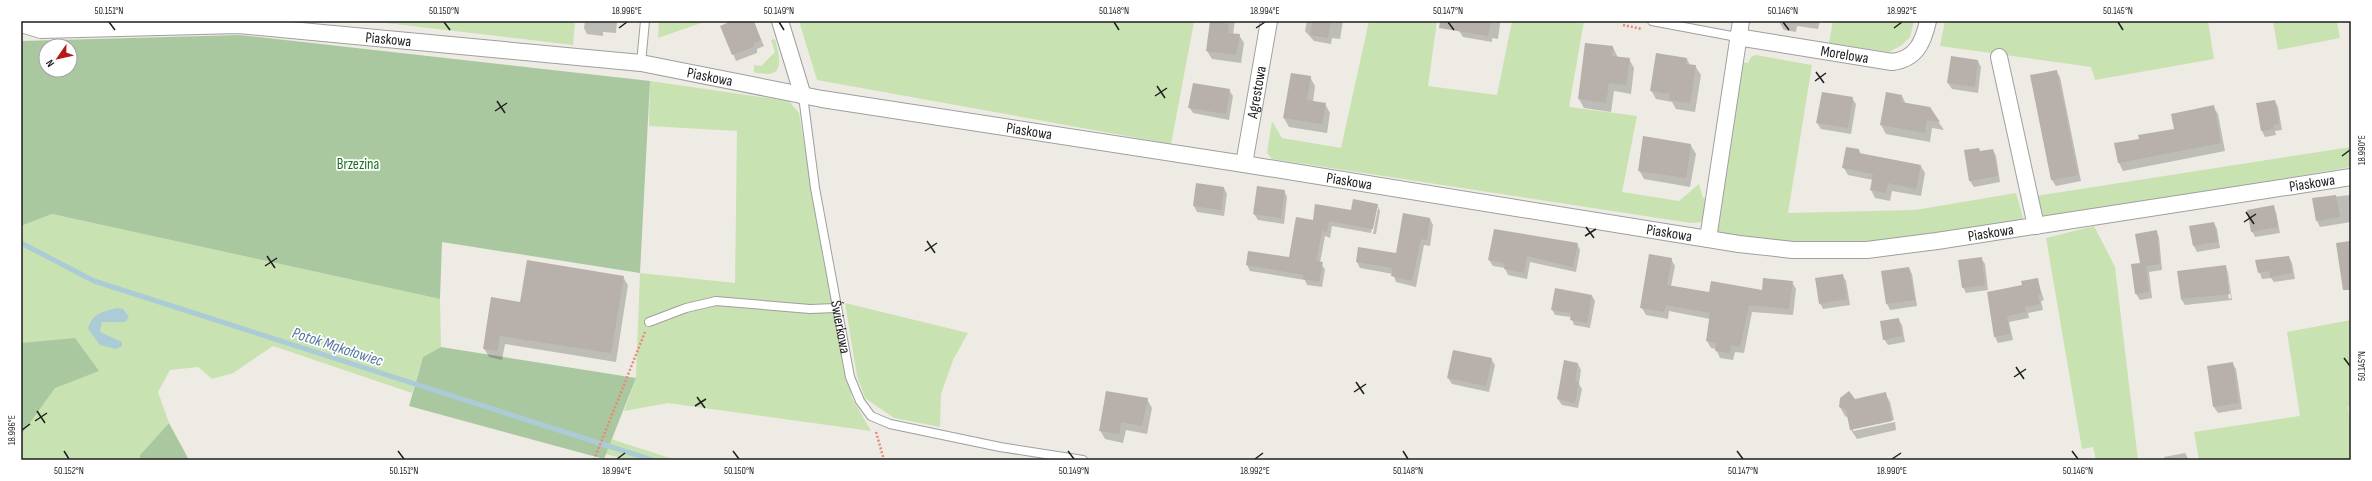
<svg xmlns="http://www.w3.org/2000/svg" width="2372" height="481" viewBox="0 0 2372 481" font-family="'Sofia Sans Condensed',sans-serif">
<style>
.grass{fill:#c8e2b1}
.forest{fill:#aac89f;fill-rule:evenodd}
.water{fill:#abccd6}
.shadow{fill:#0003;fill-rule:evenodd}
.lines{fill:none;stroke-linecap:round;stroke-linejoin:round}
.stream{stroke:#abccd6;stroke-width:5}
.building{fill:#b7b0ab}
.lane-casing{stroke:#9f9f9f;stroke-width:10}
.street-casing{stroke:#9f9f9f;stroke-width:18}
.path{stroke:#e9887a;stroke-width:2.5;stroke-dasharray:2 2;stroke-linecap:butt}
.lane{stroke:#fff;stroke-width:8}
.street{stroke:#fff;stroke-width:16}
.ticks{fill:none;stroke:#1e1e1e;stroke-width:1.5}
.labels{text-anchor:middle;stroke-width:3.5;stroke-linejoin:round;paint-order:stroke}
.street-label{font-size:15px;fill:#1e1e1e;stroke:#fff}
.park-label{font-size:15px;fill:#187021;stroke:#fff}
.water-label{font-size:16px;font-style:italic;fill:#52769c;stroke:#fff}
.neatline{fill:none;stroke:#1e1e1e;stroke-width:1.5}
.ticks-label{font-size:10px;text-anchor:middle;fill:#1e1e1e}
</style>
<rect width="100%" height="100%" fill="#eeebe5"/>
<g class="grass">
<path d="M369 21H575L573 45Z"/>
<path d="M659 21H707L658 38Z"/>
<path d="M799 21H1188L1194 22 1171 144 817 80Z"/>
<path d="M1369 21H1437L1428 86 1497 95 1512 21H1584L1569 107 1637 116 1622 192 1679 201 1699 184 1703 198 1708 199 1702 222 1691 223 1272 159 1267 153 1272 121 1282 138 1341 148Z"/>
<path d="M1833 21H1914L1910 37 1902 45 1889 52 1829 43Z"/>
<path d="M1945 21H2208L2214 59 2095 80 2091 67 1940 46Z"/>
<path d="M2273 21H2337L2340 38 2278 50Z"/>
<path d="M775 39C781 62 785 80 754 72V65L761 66 775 52 771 40Z"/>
<path d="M1756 55 1812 65 1788 213 1915 210 2016 193 2024 221 1885 241 1809 244 1724 235 1716 230 1742 62 1748 63 1751 57Z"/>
<path d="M650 81 789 101 799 113 823 258 852 398 871 431 668 403 624 411 636 378 640 273 735 283 737 131 649 126Z"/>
<path d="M2351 147V167L2042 220 2036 196Z"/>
<path d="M52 214 440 299 441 347 423 357 412 393 273 346 233 373 212 379 198 367 170 370 158 392 169 423 140 455V460H21V226Z"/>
<path d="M2094 226 2115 267 2138 460H2096L2093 447 2082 449 2046 238Z"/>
<path d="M845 303 968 333 953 360 941 394 940 427 894 418 865 398 857 376Z"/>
<path d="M2351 320V406L2348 407 2351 427V460H2199L2194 432 2300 416 2287 332Z"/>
<path d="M611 439 676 460H628L606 454Z"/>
</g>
<g class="forest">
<path d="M240 35 650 81 640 273 442 242 440 299 52 214 21 226V41ZM46 46H70V70H46Z"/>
<path d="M75 338 99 371 55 388 21 435V343Z"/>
<path d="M441 347 636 378 604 459 409 406 423 357Z"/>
<path d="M169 423 189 460H140V455Z"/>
</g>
<path class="water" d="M117 308 123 309 129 317 125 322H102L100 332 122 342V346L116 349 100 345 88 329C91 314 104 311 117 308Z"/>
<g class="shadow">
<path d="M585 21H617L616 33 603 32V36L587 34 584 28Z"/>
<path d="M735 21H753L764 46 757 49V53L736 61 722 26Z"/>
<path d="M1211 21H1235L1233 34 1239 35 1244 43 1241 63 1212 59 1207 51Z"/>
<path d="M1307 21H1343L1340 39 1332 38 1331 44 1314 41 1305 31Z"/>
<path d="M1461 21H1499L1500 24 1498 39 1492 38V42L1463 37 1459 31Z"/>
<path d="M1773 21H1820L1818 29 1797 26 1796 32 1784 30 1779 22Z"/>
<path d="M1613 47 1618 58 1629 59 1634 68 1631 94 1614 91 1611 112 1584 108 1579 99Z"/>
<path d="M1687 59 1690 65 1695 66 1701 75 1695 112 1676 109 1672 102 1656 99 1651 90Z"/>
<path d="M1978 61 1981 67 1978 93 1952 89 1948 83Z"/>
<path d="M2056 71 2060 77 2081 181 2056 186 2052 180 2031 76Z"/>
<path d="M1310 77 1315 86 1313 102 1325 104 1330 113 1327 133 1289 127 1284 118Z"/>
<path d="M1229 90 1233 96 1229 120 1193 113 1189 107Z"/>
<path d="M1902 96 1906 104 1929 108 1944 130 1932 128 1930 142 1886 134 1881 125Z"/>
<path d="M1852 98 1856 104 1851 134 1821 129 1817 123Z"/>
<path d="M2275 101 2278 107 2282 130 2275 131 2276 135 2265 137 2262 131 2257 104Z"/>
<path d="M2213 106 2218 114 2225 151 2123 171 2119 163 2140 140 2175 130Z"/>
<path d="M1690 144 1696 154 1690 187 1644 179 1639 170Z"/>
<path d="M1859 150 1861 154 1920 165 1925 173 1921 196 1892 191 1890 201 1875 198 1871 190 1873 180 1848 175 1844 168Z"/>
<path d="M1993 150 1996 156 2000 182 1974 187 1970 181 1980 152Z"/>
<path d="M1224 188 1227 194 1224 216 1197 212 1194 206Z"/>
<path d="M1284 191 1287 197 1284 224 1258 220 1254 214Z"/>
<path d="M2351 195V222L2320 227 2317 221 2313 199Z"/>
<path d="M1377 205 1380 211 1376 234H1373L1378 208H1376L1371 233 1332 226 1330 238 1325 236 1320 263 1325 269 1322 287 1307 285 1305 280 1250 271 1247 265 1290 258 1314 221Z"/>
<path d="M2273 206 2276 212 2280 233 2255 237 2252 231Z"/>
<path d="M1430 219 1433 225 1430 246 1424 245 1416 287 1396 282 1393 274 1360 268 1357 262 1397 254Z"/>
<path d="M2214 223 2217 229 2220 248 2197 252 2194 246 2190 226Z"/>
<path d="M2156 231 2159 237 2162 270 2149 272 2152 298 2140 300 2136 294Z"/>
<path d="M2349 243 2351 246V283L2346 284Z"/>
<path d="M1577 244 1580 250 1576 272 1530 262 1527 279 1508 275 1505 268 1493 266 1489 260Z"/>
<path d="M2289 257 2292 263 2295 279 2274 282 2271 278 2262 279 2256 261Z"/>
<path d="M1981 258 1985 264 1988 290 1966 293 1963 287Z"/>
<path d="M1671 259 1675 266 1671 286 1710 293 1763 291 1792 282 1796 289 1793 315 1752 312 1744 353 1735 352 1733 360 1720 358 1716 349 1711 348 1707 341 1710 319 1669 311 1668 319 1646 315 1642 308Z"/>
<path d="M2225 266 2228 272 2232 300 2185 305 2181 299ZM2225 271H2227L2231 298 2229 299Z"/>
<path d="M1909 268 1912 274 1917 306 1890 310 1887 304 1882 272Z"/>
<path d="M1842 275 1846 281 1850 305 1823 309 1820 303Z"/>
<path d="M623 277 628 285 616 362 505 344 502 360 489 357 484 348 521 303Z"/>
<path d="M2037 279 2044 300 2041 301 2043 310 2028 313 2029 318 2009 322 2013 340 1998 343 1995 337 2023 286Z"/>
<path d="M1592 296 1595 301 1590 328 1574 325 1571 317 1555 315 1552 309Z"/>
<path d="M1898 319 1902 325 1905 342 1888 345 1884 339Z"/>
<path d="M1491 359 1495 365 1489 392 1452 384 1448 378Z"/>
<path d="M1565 362 1578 364 1581 370 1579 384 1582 389 1578 408 1562 405 1558 399Z"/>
<path d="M2232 363 2236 369 2242 409 2218 413 2214 407Z"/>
<path d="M1885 393 1890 402 1894 420 1853 429V431L1895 422 1896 430 1857 439 1851 430 1849 418 1845 416 1840 407 1855 400Z"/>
<path d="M1147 399 1152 408 1147 434 1126 430 1123 443 1105 439 1100 430Z"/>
<path d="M2185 453 2189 460H2165L2164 457Z"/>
</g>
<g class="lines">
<path class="stream" d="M21 243 94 281 652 460"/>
</g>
<g class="building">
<path d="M732 21H754L761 40 754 43V47L732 55 720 26Z"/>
<path d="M1210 21 1229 24 1228 33 1240 34 1236 55 1206 51Z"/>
<path d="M1312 21H1331L1328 38 1310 35Z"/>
<path d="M1440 21H1491L1488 36 1439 28Z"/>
<path d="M1585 43 1613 46 1612 56 1630 58 1626 85 1609 83 1606 103 1578 99Z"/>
<path d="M1656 53 1687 58 1686 64 1696 65 1690 103 1669 100 1670 94 1650 91Z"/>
<path d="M1951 56 1978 60 1975 87 1947 83Z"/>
<path d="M2057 70 2078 175 2051 180 2030 75Z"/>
<path d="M1291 73 1311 76 1307 100 1326 103 1322 124 1283 118Z"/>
<path d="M1193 83 1230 89 1226 114 1188 108Z"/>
<path d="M1822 92 1853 97 1848 128 1816 123Z"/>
<path d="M1886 92 1902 95 1901 102 1930 107 1940 122 1927 120 1925 133 1880 125Z"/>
<path d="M2275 100 2279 124 2273 125V129L2261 131 2256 103Z"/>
<path d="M2214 105 2221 143 2118 163 2114 143 2139 139 2138 135 2174 129 2171 114Z"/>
<path d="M1643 136 1691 144 1686 178 1638 171Z"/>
<path d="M1846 147 1859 149V153L1921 165 1916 189 1888 183 1886 193 1870 190 1873 174 1842 168Z"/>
<path d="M1979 148 1980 151 1993 149 1998 176 1969 181 1964 150Z"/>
<path d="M1196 183 1224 187 1221 210 1193 206Z"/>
<path d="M1257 186 1285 190 1281 218 1253 214Z"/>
<path d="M2336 195 2340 217 2316 221 2312 198Z"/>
<path d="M1353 199 1378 204 1373 229 1329 221 1327 232 1322 231 1316 261 1323 262 1319 282 1303 279 1304 275 1246 265 1248 251 1289 257 1296 217 1313 220 1315 204 1351 210Z"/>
<path d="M2274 205 2278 227 2251 232 2247 210Z"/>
<path d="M1403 213 1430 218 1427 240 1421 239 1412 281 1391 276 1393 268 1356 262 1358 247 1396 253Z"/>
<path d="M2214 222 2218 242 2193 246 2189 226Z"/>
<path d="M1494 229 1578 243 1573 267 1527 256 1524 273 1504 269 1505 263 1488 260Z"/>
<path d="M2157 230 2160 264 2146 266 2149 292 2135 294 2131 264 2140 263 2135 234Z"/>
<path d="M2350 241 2351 290H2343L2336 243Z"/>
<path d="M1649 254 1672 258 1667 285 1709 292 1711 281 1762 290 1763 278 1793 281 1789 309 1749 305 1740 347 1731 345 1730 353 1715 351 1716 343 1706 341 1710 313 1666 305 1664 312 1640 308Z"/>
<path d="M2289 256 2292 273 2270 277 2269 271 2258 273 2255 260Z"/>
<path d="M1982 257 1985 285 1962 288 1958 260Z"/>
<path d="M527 260 624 276 611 353 500 336 497 351 483 349 491 297 520 302Z"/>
<path d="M2226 265 2230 294 2181 299 2177 271Z"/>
<path d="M1909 267 1915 300 1886 304 1881 271Z"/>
<path d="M1843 274 1847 299 1819 304 1815 278Z"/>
<path d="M2038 278 2041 294 2038 295 2040 304 2025 307 2026 312 2007 316 2010 334 1994 337 1987 292 2022 285 2021 281Z"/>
<path d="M1555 288 1592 295 1587 323 1570 320 1571 313 1551 310Z"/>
<path d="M1899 318 1902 336 1883 340 1880 321Z"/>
<path d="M1453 350 1492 358 1486 386 1447 378Z"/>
<path d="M1564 360 1578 363 1575 381 1579 382 1575 403 1557 399Z"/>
<path d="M2233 362 2239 403 2213 407 2207 366Z"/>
<path d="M1106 391 1148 398 1142 426 1121 422 1119 434 1099 431Z"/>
<path d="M1849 391 1855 399 1886 392 1892 421 1850 430 1846 410 1839 407 1840 398Z"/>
</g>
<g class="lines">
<g class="lane-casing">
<g id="lane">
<path d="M1652 21 1737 37"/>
<path d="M641 63 645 21"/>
<path id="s1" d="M803 96 815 188 850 377 860 401 871 416 890 424 1000 447 1083 460"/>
<path d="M649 322 686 308 716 301 810 309 836 308"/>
</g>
</g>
<g class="street-casing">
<g id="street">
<path d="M780 21 803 96"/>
<path id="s2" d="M21 24 41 30 239 25 641 63 822 99 1244 164 1739 244 1793 250H1867L1937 241 2351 177"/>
<path id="s3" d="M1737 37 1892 62C1916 59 1923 43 1928 21"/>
<path d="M1999 57 2036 226"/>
<path id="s4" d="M1244 164 1269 21"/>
<path d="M1708 239 1741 21"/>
</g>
</g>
<g class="path">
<path d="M1623 25 1642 29"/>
<path d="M876 432 884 460"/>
<path d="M594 460 645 332"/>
</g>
<use href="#lane" class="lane"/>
<use href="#street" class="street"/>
</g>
<path class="ticks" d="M109 22 115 30M444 22 450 30M779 22 784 30M1114 22 1119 30M1448 22 1454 30M1783 22 1789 30M2118 22 2123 30M619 28 627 22M1256 28 1265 22M1894 28 1902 22M1816 72 1824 83M1815 81 1826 73M1157 86 1165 98M1155 96 1167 88M497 101 505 113M495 111 507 103M2342 156 2350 150M2246 212 2254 224M2244 222 2256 214M1586 227 1594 238M1585 236 1596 229M927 241 935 253M925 251 937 243M267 256 275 268M265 266 277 258M2344 358 2350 366M2016 367 2024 379M2014 377 2026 369M1356 382 1364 394M1354 392 1366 384M697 397 705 408M695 406 706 399M37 411 45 423M35 421 47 413M22 430 30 424M64 451 69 459M398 451 404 459M733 451 739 459M1068 451 1074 459M1403 451 1408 459M1737 451 1743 459M2072 451 2078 459M617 459 625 453M1255 459 1263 453M1892 459 1901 453"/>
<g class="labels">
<g class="street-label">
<text dy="5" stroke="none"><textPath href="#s2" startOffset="369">Piaskowa</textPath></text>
<text dy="5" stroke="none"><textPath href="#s3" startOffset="109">Morelowa</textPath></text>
<text dy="5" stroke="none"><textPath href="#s2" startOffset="693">Piaskowa</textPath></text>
<text dy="5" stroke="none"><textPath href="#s4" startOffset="73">Agrestowa</textPath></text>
<text dy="5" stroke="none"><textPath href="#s2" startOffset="1017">Piaskowa</textPath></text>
<text dy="5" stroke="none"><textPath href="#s2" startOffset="1341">Piaskowa</textPath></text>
<text dy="5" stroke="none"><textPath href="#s2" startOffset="2314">Piaskowa</textPath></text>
<text dy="5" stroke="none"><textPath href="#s2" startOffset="1665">Piaskowa</textPath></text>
<text dy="5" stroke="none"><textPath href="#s2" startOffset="1989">Piaskowa</textPath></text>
<text dy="5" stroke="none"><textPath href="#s1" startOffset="234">Świerkowa</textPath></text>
</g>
<g class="park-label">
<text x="358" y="169">Brzezina</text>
</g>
<g class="water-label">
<text transform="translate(338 346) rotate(18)" y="6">Potok Mąkołowiec</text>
</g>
</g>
<rect width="2372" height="481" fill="none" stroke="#ffffff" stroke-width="44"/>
<g transform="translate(58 58) rotate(236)"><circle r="19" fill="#ffffff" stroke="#a5a5a5"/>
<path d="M0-3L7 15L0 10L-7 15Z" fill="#b51a17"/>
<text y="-6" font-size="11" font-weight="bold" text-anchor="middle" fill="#1e1e1e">N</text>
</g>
<rect x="22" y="22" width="2328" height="437" class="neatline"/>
<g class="ticks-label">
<text x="109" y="14">50.151°N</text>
<text x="444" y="14">50.150°N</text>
<text x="627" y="14">18.996°E</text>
<text x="779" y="14">50.149°N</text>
<text x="1114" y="14">50.148°N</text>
<text x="1265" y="14">18.994°E</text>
<text x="1448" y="14">50.147°N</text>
<text x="1783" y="14">50.146°N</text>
<text x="1902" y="14">18.992°E</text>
<text x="2118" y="14">50.145°N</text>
<text transform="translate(2361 150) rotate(-90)" y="4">18.990°E</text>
<text transform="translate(2361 366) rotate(-90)" y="4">50.145°N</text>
<text transform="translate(11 430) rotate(-90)" y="4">18.996°E</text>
<text x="69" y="474">50.152°N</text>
<text x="404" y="474">50.151°N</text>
<text x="617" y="474">18.994°E</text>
<text x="739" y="474">50.150°N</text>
<text x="1074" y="474">50.149°N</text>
<text x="1255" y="474">18.992°E</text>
<text x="1408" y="474">50.148°N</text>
<text x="1743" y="474">50.147°N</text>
<text x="1892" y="474">18.990°E</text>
<text x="2078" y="474">50.146°N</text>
</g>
</svg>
